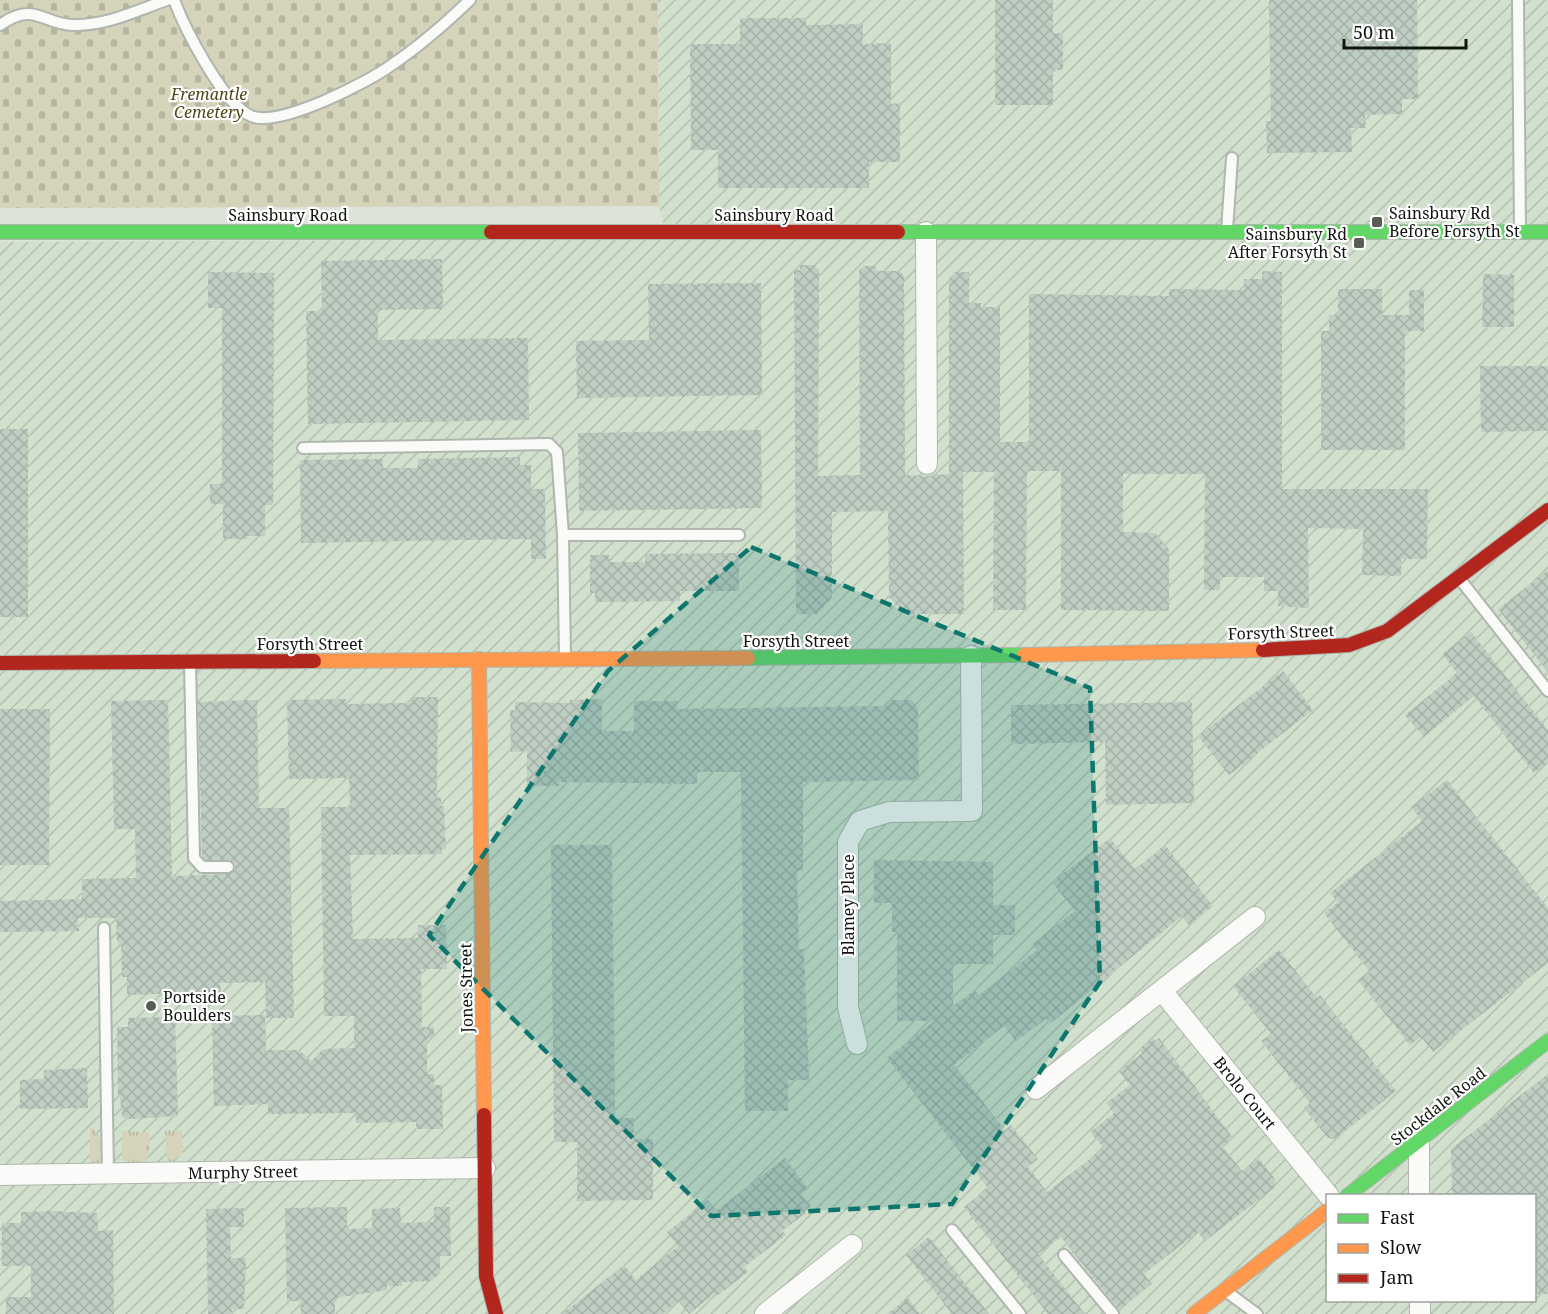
<svg xmlns="http://www.w3.org/2000/svg" width="1548" height="1314" viewBox="0 0 1548 1314" font-family="'Noto Serif',serif">
  <style>
    .industrial { fill: url(#industrial-furrows); fill-rule: evenodd }
    .grass { fill: url(#grass-tufts) }
    .cemetery { fill: url(#cemetery-stones) }
    .building { fill: url(#building-cross-hatch) }
    .lines { fill: none; stroke-linecap: round; stroke-linejoin: round }
    .lane-casing { stroke: #afb6ae; stroke-width: 14 }
    .street-casing { stroke: #afb6ae; stroke-width: 22 }
    .fast-casing { stroke: #afb6ae; stroke-width: 16 }
    .slow-casing { stroke: #afb6ae; stroke-width: 16 }
    .jam-casing { stroke: #afb6ae; stroke-width: 16 }
    .lane { stroke: #fafbf9; stroke-width: 10 }
    .street { stroke: #fafbf9; stroke-width: 20 }
    .fast { stroke: #63d668; stroke-width: 14 }
    .slow { stroke: #ff974d; stroke-width: 14 }
    .jam { stroke: #b3261e; stroke-width: 14 }
    .marked { fill: #0f766e; fill-opacity: 0.2; stroke: #0f766e; stroke-width: 4.5; stroke-dasharray: 12 8; stroke-linejoin: round }
    .poi-dot { fill: #575d55; stroke: #fff; stroke-width: 2 }
    .labels { text-anchor: middle; dominant-baseline: central; stroke-width: 4.5; stroke-linejoin: round; paint-order: stroke }
    .park-label { font-size: 16px; font-style: italic; fill: #504618; stroke: #fff }
    .poi-label { font-size: 16px; fill: #0f140d; stroke: #fff; text-anchor: start }
    .street-label { font-size: 16px; fill: #0f140d; stroke: #fff }
  </style>
  <defs>
    <pattern id="industrial-furrows" width="10" height="10" patternUnits="userSpaceOnUse" patternTransform="scale(1.5)"><rect width="10" height="10" fill="#d2e1ce"/><path d="M-1 1l2-2M0 10L10 0M9 11l2-2" fill="none" stroke="#b3c0b0"/></pattern>
    <pattern id="grass-tufts" width="24" height="20" patternUnits="userSpaceOnUse" patternTransform="scale(1.5)"><rect width="24" height="20" fill="#d5d4ba"/><path d="M3 7l-1-3M5 7V3M7 7l1-3M15 17l-1-3M17 17v-4M19 17l1-3" fill="none" stroke="#b6b59f"/></pattern>
    <pattern id="cemetery-stones" width="16" height="16" patternUnits="userSpaceOnUse" patternTransform="scale(1.5)"><rect width="16" height="16" fill="#d5d4ba"/><path d="M2 7V4a2 2 0 0 1 4 0v3zM10 15v-3a2 2 0 0 1 4 0v3z" fill="#b6b59f"/></pattern>
    <pattern id="building-cross-hatch" width="8" height="8" patternUnits="userSpaceOnUse" patternTransform="scale(1.5)"><rect width="8" height="8" fill="#bfcec3"/><path d="M0 0l8 8M0 8l8-8" fill="none" stroke="#a3b0a6"/></pattern>
  </defs>
  <rect width="100%" height="100%" fill="#dce4da"/>
  <path class="industrial" d="M658,0h890v1314h-1548v-1072l667,-3 -8,-33zM1328,1196h206v104h-206z"/>
  <path class="grass" d="M90,1128h4l6,11 1,24 -11,1z
    M182,1130l1,24 -13,8 -3,-3 -2,-28z
    M122,1131l27,1 1,14 -4,16 -20,1 -4,-3z"/>
  <path class="cemetery" d="M0,0h658l1,206 -659,2z"/>
  <path class="building" d="M995,0h58v33h10v37h-10v35h-58z
    M1269,0h148l1,99h-16v15l-37,1 1,13h-15l1,24 -85,1 -1,-32h5z
    M740,18h66v7l57,-1v20l28,-1v61l9,-1v59h-31v26h-151v-38h-27l-1,-106h50z
    M442,259l1,50 -65,1v30l150,-2 1,82 -221,4 -2,-113h16l-1,-50z
    M800,265h14l5,5 -1,206 42,-1 -1,-205 5,-4h12l1,5h22l5,5 1,199 21,1 23,-2v-196l6,-6h14v31h12v4h19v135h29v-148l140,2v-7l75,1v-11h18v-8l20,1v217h146l-1,70h-26v17l-39,-1 1,-46 -55,-1 1,80 -31,-2v-15h-14v-14h-44v13h-16l1,-116h-82v58l32,1 14,16v62l-108,-1v-139h-34l-1,139h-33l1,-138h-31l1,142h-59l-16,-17 -1,-86 -56,1v86l-15,16h-21l-2,-344h6z
    M208,272l66,1 -1,232h-8v31h-18v3h-24v-35h-13v-20h12v-176h-14z
    M1483,274l31,1v52h-32z
    M761,283l1,112 -185,3 -1,-57 73,-1 -1,-56z
    M1338,289h44v26h27v-25h15v41h-19v119h-84v-119h8v-16h9z
    M1480,366h68v65l-67,1z
    M0,429h28v188h-28z
    M761,430l1,78 -183,3 -1,-78z
    M520,457v8h11v24h14l1,70h-15v-20l-230,4 -1,-83 83,-1v9h35v-9z
    M739,553v38h-59v10l-85,1v-9h-5v-38h19v7h36v-8z
    M1548,570v102l-50,-63z
    M1471,632l77,98v32l-14,11 -60,-77 -50,41 -19,-22 52,-42 -15,-19z
    M1283,671l30,39 -84,65 -31,-39z
    M414,697h24l-1,101 4,-1v9h3l2,43h-4v5l-92,1 3,84 65,-1v-13h28l1,44h-26l1,58h12v12h-7v35h7v11h8l1,44h-27v-7l-60,1v-10l-88,1v-10l-54,2 -2,-90 53,-1 1,35h33l12,11 12,-12 31,-1v-32h-30l-3,-209h29l-1,-29 -60,1 -2,-79 59,-1v5l63,-1z
    M602,699v32h32v-30h43v8l210,-3v-6h24l7,7 1,73 -116,2v89h-6l2,78h5l5,131h-21v31h-43l-4,-339h-44v12l-138,-2v4h-32v-35l-16,1 -1,-42h5v-8l55,1v-3z
    M168,700l4,176 56,-2 7,-4v-6l-4,-4h-26l-3,-4 -4,-154 59,-2 2,108h30l5,210h-28l-1,-36 -45,1 1,9 -94,3v-18h-5l-1,-34 -4,-1 -1,-24h-38l1,13 -79,1v-31l82,-2v-20l54,-1 -1,-49h-21l-3,-128z
    M1192,702l2,101 -88,2 -1,-63 -94,2v-39z
    M0,709h50l-1,156h-49z
    M1447,780l101,128v55l-115,89 -12,-15 -11,8 -52,-65 12,-8 -46,-59 14,-11 -8,-9 92,-72 -11,-14z
    M1110,838l25,31 30,-24 48,61 -24,19 -7,-9 -132,108 -4,-5 -30,22 -12,-15 -50,39 51,65 6,-5 27,34 -10,8 19,25 57,-44 -14,-16 24,-19 -8,-10 24,-18 -11,-14 23,-18 -3,-4 14,-11 2,3 4,-3 74,100 -11,8 20,25 17,-12 16,20 -1,9 -69,53 -7,-9 -54,42 8,10 -33,26 -58,-73 -23,17 47,60h-37l-84,-107 24,-19 -101,-130 47,-37h-37v-89h-5v-29h-18v-43l119,2v43h22v30h-22v29h-40v42l22,-16 4,5 58,-45 -5,-6 43,-33 -23,-29z
    M551,845h61l3,273h18l1,21h19v61l-76,1v-59h-23z
    M1279,950l38,48 3,-3 76,96 -61,48 -7,-1 -24,-30 6,-5 -49,-62 10,-7 -38,-48z
    M175,1017l3,99 -48,3 -8,-2 -2,-22h-2l-1,-68h11v-9z
    M87,1068l1,40 -68,1v-29l24,-1v-9z
    M1548,1074v220h-14v-98h-82l-1,-47z
    M785,1158l23,31 -7,5 10,12 -7,5 2,2 -24,18 4,4 -42,32 4,5 -31,24 -2,-3 -26,21 -11,-13 -15,13h-101l62,-49 12,15 42,-34 -11,-14 41,-32 9,10z
    M347,1207v22l25,-1v-19l28,-1 1,15 33,-1v-15h16l1,49h-11v18l-9,7 -29,1v4h-15v4l-52,8v16h-34l-1,-13h-13l-2,-93z
    M244,1208v19h-14l1,31h15l-2,51h-12v5h-24l-2,-105z
    M53,1211l44,2 1,18 15,-1 1,84h-108v-17h25v-31h-29v-43h19v-11z
    M929,1237l60,77h-37l-46,-59z
    M908,1298l12,16h-33z"/>
  <g class="lines">
    <defs>
      <path id="lane" d="M174,0c11,29 49,104 77,116 28,12 118,-34 142,-52 28,-19 53,-41 77,-64
        M1518,0l2,231
        M0,25c34,-25 44,0 73,0 33,1 65,-15 94,-25
        M1227,230l5,-72
        M303,448l246,-4 8,8 6,83 2,123
        M563,535h176
        M1459,578l89,113
        M190,662l4,196 8,9h26
        M104,928l4,246
        M952,1230l68,84
        M1064,1255l49,59
        M1227,1292l30,22"/>
      <path id="street" d="M926,232l1,232
        M1162,991l167,205
        M857,1044l-9,-37v-165l12,-21 29,-9 83,-1 -1,-155
        M1036,1089l219,-172
        M1419,1142v54
        M0,1175l485,-7
        M1420,1300v14
        M765,1314l87,-69"/>
      <path id="fast" d="M0,232h491
        M898,232h650
        M748,658l276,-3
        M1347,1196l201,-155"/>
      <path id="slow" d="M1024,655l239,-5
        M479,659l5,456
        M314,661l434,-3
        M1194,1314l134,-104"/>
      <path id="jam" d="M491,232h407
        M1263,650l86,-5 38,-14 161,-121
        M0,663l314,-2
        M484,1115l2,161 10,38"/>
    </defs>
    <use href="#lane" class="lane-casing"/>
    <use href="#street" class="street-casing"/>
    <use href="#fast" class="fast-casing"/>
    <use href="#slow" class="slow-casing"/>
    <use href="#jam" class="jam-casing"/>
    <use href="#lane" class="lane"/>
    <use href="#street" class="street"/>
    <use href="#fast" class="fast"/>
    <use href="#slow" class="slow"/>
    <use href="#jam" class="jam"/>
  </g>
  <path class="marked" d="M751,547l339,141 10,294 -148,222 -241,12 -282,-281 179,-264z"/>
  <g class="poi-dot">
    <rect x="1371" y="216" width="12" height="12" rx="3"/>
    <rect x="1353" y="237" width="12" height="12" rx="3"/>
    <circle cx="151" cy="1006" r="6"/>
  </g>
  <g class="labels">
    <g class="park-label">
      <text x="209" y="94">Fremantle<tspan x="209" dy="18">Cemetery</tspan></text>
    </g>
    <g class="poi-label">
      <text x="1389" y="213">Sainsbury Rd<tspan x="1389" dy="18">Before Forsyth St</tspan></text>
      <text x="1347" y="234" text-anchor="end">Sainsbury Rd<tspan x="1347" dy="18">After Forsyth St</tspan></text>
      <text x="163" y="997">Portside<tspan x="163" dy="18">Boulders</tspan></text>
    </g>
    <g class="street-label">
      <text x="288" y="215">Sainsbury Road</text>
      <text x="774" y="215">Sainsbury Road</text>
      <text transform="translate(1281 632) rotate(-2)">Forsyth Street</text>
      <text x="796" y="641">Forsyth Street</text>
      <text x="310" y="644">Forsyth Street</text>
      <text transform="translate(848 905) rotate(-90)">Blamey Place</text>
      <text transform="translate(466 988) rotate(-91)">Jones Street</text>
      <text transform="translate(1245 1093) rotate(51)">Brolo Court</text>
      <text transform="translate(1438 1106) rotate(-38)">Stockdale Road</text>
      <text transform="translate(243 1172) rotate(-1)">Murphy Street</text>
    </g>
  </g>
  <rect x="1326" y="1194" width="210" height="108" fill="#ffffff" stroke="#9fa19e" stroke-width="1.5"/>
  <rect x="1338" y="1214" width="30" height="9" fill="#63d668" stroke="#9fa19e" stroke-width="1.5"/>
  <text x="1380" y="1224" font-size="18" fill="#0f140d">Fast</text>
  <rect x="1338" y="1244" width="30" height="9" fill="#ff974d" stroke="#9fa19e" stroke-width="1.5"/>
  <text x="1380" y="1254" font-size="18" fill="#0f140d">Slow</text>
  <rect x="1338" y="1274" width="30" height="9" fill="#b3261e" stroke="#9fa19e" stroke-width="1.5"/>
  <text x="1380" y="1284" font-size="18" fill="#0f140d">Jam</text>
  <path d="M1344 39v9h122v-9" fill="none" stroke="#0f140d" stroke-width="3"/>
  <text x="1353" y="39" font-size="18" fill="#0f140d" stroke="#ffffff" stroke-width="4.5" paint-order="stroke">50 m</text>
</svg>
